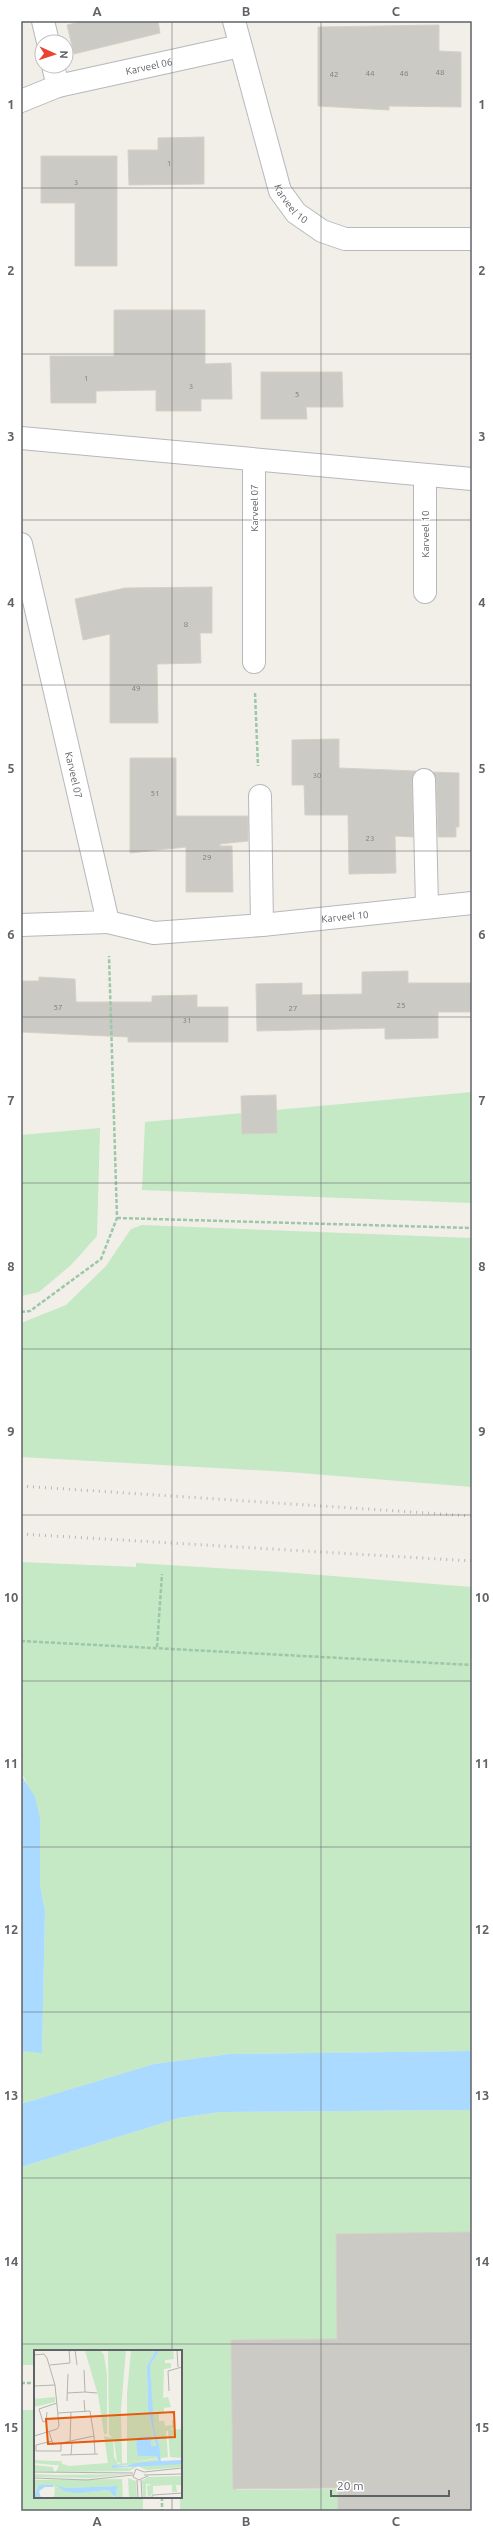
<svg xmlns="http://www.w3.org/2000/svg" width="493" height="2532" viewBox="0 0 493 2532" font-family="Ubuntu,sans-serif">
  <style>
    .green { fill: #c5e8c5 }
    .water { fill: #aadaff }
    .building { fill: #cccac5; stroke: #d6d1c6 }
    .lines { fill: none; stroke-linecap: round; stroke-linejoin: round }
    .street-casing { stroke: #b5b8bc; stroke-width: 24 }
    .secondary-casing { stroke: #b6babf; stroke-width: 24 }
    .path { stroke: #9cc7a9; stroke-width: 2.5; stroke-dasharray: 4 2; stroke-linecap: butt }
    .street { stroke: #fff; stroke-width: 22 }
    .secondary { stroke: #fff; stroke-width: 22 }
    .rail { stroke: #b6b7b8; stroke-width: 3; stroke-dasharray: 1 5; stroke-linecap: butt }
    .grid { fill: none; stroke: #5f6368; stroke-width: 1; stroke-opacity: 0.55 }
    .labels { text-anchor: middle; dominant-baseline: central; stroke-width: 3; stroke-linejoin: round; paint-order: stroke }
    .number-label { font-size: 8px; fill: #7a7d7f }
    .street-label { font-size: 10px; fill: #5f6368; stroke: #fff }
    .inset-road { fill: none; stroke: #b3b3b1; stroke-width: 1 }
    .view { fill: #e8590c; fill-opacity: 0.15; stroke: #e8590c; stroke-width: 2 }
    .inset-edge { fill: none; stroke: #5f6368; stroke-width: 2 }
    .neatline { fill: none; stroke: #5f6368; stroke-width: 1.5 }
    .grid-label { font-size: 13px; text-anchor: middle; font-weight: bold; fill: #5f6368 }
  </style>
  <rect width="100%" height="100%" fill="#f1efe8"/>
  <path class="green" d="M472,1092v111l-330,-13 3,-68z
    M100,1128l-3,108 -26,29 -32,27 -18,4v-161z
    M142,1225l330,13v249l-183,-15 -268,-15v-134l45,-18 40,-39 25,-37z
    M21,1562l115,5v-4l146,9 190,15v464l-243,3 -75,10 -133,40v-53l21,1 3,-141 -5,-26v-67l-16,-41 -3,-2z
    M472,2110v125l-133,105h-104l1,150 103,-1v22h-159l1,-160h-146v14h-14v-198l158,-49 41,-6z
    M21,2410h14v87h108v14h-122z"/>
  <path class="water" d="M21,1775l14,22 5,21v67l5,26 -3,142 -21,-2z
    M472,2051v59l-252,2 -41,6 -158,49v-63l133,-40 75,-10z"/>
  <path class="building" d="M84,21h74l2,12 -86,21 -7,-29z
    M439,25v26l22,1v55l-72,-1v4l-71,-4v-79z
    M204,137v47l-75,1 -1,-35h30v-12z
    M41,156h76v110h-42v-63h-34z
    M114,310h91v54l26,-1 1,36h-31v12h-45v-21l-60,1v12h-45l-1,-47h64z
    M261,372h81l1,35h-37l1,12h-46z
    M212,587v46h-12l1,30 -44,1 1,59h-48v-89l-27,6 -8,-41 50,-11z
    M339,739v29l77,3 -4,9 1,57 -18,-1 1,37 -47,1 -1,-59h-43l-1,-30h-12v-45z
    M130,758h46v58h72v25l-28,3v2h12l1,46h-47v-45l-56,6z
    M433,772l26,1v54h-3v10h-18l-2,-57z
    M408,971v12h64v29h-34v26l-53,1v-11l-128,3 -1,-47 46,-1v12l60,-1v-22z
    M39,977l36,2 1,23h76v-6l45,-1v12h31v35h-100v-5l-107,-5v-51h18z
    M276,1095l1,38 -35,1 -1,-38z
    M472,2232v279h-134v-23l-105,1 -2,-149 106,-1 -1,-105z"/>
  <g class="lines">
    <defs>
      <g id="street">
        <path d="M43,21l5,21"/>
        <path d="M53,66l5,20"/>
        <path id="s1" d="M21,101l37,-15 182,-40"/>
        <path d="M21,438l451,41"/>
        <path id="s2" d="M21,544l87,378 -87,3"/>
        <path d="M425,592v-117"/>
        <path d="M254,662v-202"/>
        <path d="M424,780l3,126"/>
        <path d="M260,796l2,129"/>
        <path id="s3" d="M108,922l46,11 108,-8 210,-22"/>
      </g>
      <g id="secondary">
        <path id="s4" d="M234,21l46,170 16,22 26,18 23,8h127"/>
      </g>
    </defs>
    <use href="#street" class="street-casing"/>
    <use href="#secondary" class="secondary-casing"/>
    <path class="path" d="M255,693l3,73
      M117,1218l355,10
      M21,1312l9,-1 71,-52 16,-41 -8,-262
      M21,1641l451,24
      M157,1647l5,-73
      M21,2383h14
      M162,2497v14"/>
    <use href="#street" class="street"/>
    <use href="#secondary" class="secondary"/>
    <path class="rail" d="M21,1486l451,30
      M21,1534l451,27"/>
  </g>
  <path class="grid" d="M172,21v2330M321,21v2490M21,188h451M21,354h451M21,520h451M21,685h451M21,851h451M21,1017h451M21,1183h451M21,1349h451M21,1515h451M21,1681h451M21,1847h451M21,2012h451M21,2178h451M21,2344h451M172,2497v14"/>
  <g class="labels">
    <g class="number-label">
      <text x="440" y="72">48</text>
      <text x="370" y="73">44</text>
      <text x="404" y="73">46</text>
      <text x="334" y="74">42</text>
      <text x="169" y="163">1</text>
      <text x="76" y="182">3</text>
      <text x="86" y="378">1</text>
      <text x="191" y="386">3</text>
      <text x="297" y="394">5</text>
      <text x="186" y="624">8</text>
      <text x="136" y="688">49</text>
      <text x="317" y="775">30</text>
      <text x="155" y="793">51</text>
      <text x="370" y="838">23</text>
      <text x="207" y="857">29</text>
      <text x="401" y="1005">25</text>
      <text x="58" y="1007">57</text>
      <text x="293" y="1008">27</text>
      <text x="187" y="1020">31</text>
    </g>
    <g class="street-label">
      <text stroke="none"><textPath href="#s1" startOffset="133">Karveel 06</textPath></text>
      <text stroke="none"><textPath href="#s4" startOffset="193">Karveel 10</textPath></text>
      <text transform="translate(254 508) rotate(-90)">Karveel 07</text>
      <text transform="translate(425 534) rotate(-90)">Karveel 10</text>
      <text stroke="none"><textPath href="#s2" startOffset="237">Karveel 07</textPath></text>
      <text stroke="none"><textPath href="#s3" startOffset="239">Karveel 10</textPath></text>
    </g>
  </g>
  <g transform="translate(34 2350)">
    <rect width="148" height="148" fill="#f1efe8"/>
    <path d="M66,0l4,5 3,20v59h-3l-6,-39 -13,-44zM74,0h18l-5,59 1,55 -5,-2 -3,-22 -5,-6zM97,0h25l-9,16 1,43 8,38 -4,1 -8,-11h-6l-2,7 3,12h18l1,2 -31,5v-69zM126,0h13l1,9 -9,1v3h6v5l-7,1 -1,29 5,-1 3,10 -7,1v5l-5,1v7h5l1,5 7,-1v-5h3v8l-9,3 2,26 -7,1 -8,-31 -3,-62zM21,47v5l-21,5v-8zM148,79v29l-12,-1 -2,-27zM70,86l9,2 1,19 4,7 40,-5 -2,4 -45,3 2,2h17l9,-4h43v3l-35,3 -9,-4 -9,5 -73,1 5,-12 1,4 7,2 39,-3zM0,110l19,1h7l-1,4h-5l-20,-2zM0,115l19,2 1,5 -20,-1zM1,124l21,1 76,-1 -41,4 -57,-1zM148,126v9h-6l1,7h-5v-7l-19,1v8l-5,4 -1,-12 5,-2h-6v14h-3l-1,-17 6,-4zM94,128l8,3 1,17h-8zM88,129l1,19h-7l1,-12 -51,2 -25,-3 -7,13v-18zM21,137l28,5 26,-2 5,4 -1,4h-59z" fill="#c5e8c5"/>
    <path d="M122,0h4l-10,15 4,64 5,16 2,16 21,-1v4l-71,4 2,-3 13,1 10,-3 22,-2 -1,-5h-19l-2,-12 2,-7 13,-1v10h5l-8,-37 -1,-43zM5,135h14v2h-8l-6,4 2,7h-7zM21,135l11,3 51,-2 -1,12 -7,-8 -32,3 -13,-2z" fill="#aadaff"/>
    <path class="inset-road" d="M143,0l1,17M35,1l6,-1 2,15M0,5l10,-1 3,4 8,27 4,41 -2,3 -23,7M16,15l20,-2 -1,-13M0,36l21,-1M135,41l-1,-20 14,-4M51,42l12,1M33,43l18,-1 -1,-22M50,50l1,12M33,51l1,-27M13,62l-1,9 -3,1 -4,-13 18,-6M24,63l32,-2 4,25M15,82l4,12 8,-1v8h-25v-6l16,-4M36,92l1,-30M27,93l33,-7 1,18M27,105l37,-1M37,105l1,-13M0,122l99,1M110,122l38,-4M110,122l-8,-3 -3,8 6,3 9,-4M110,125l38,-1M0,128l53,2 46,-5M103,130l1,18M107,130l1,18M117,148l2,-3 29,-2"/>
    <path class="view" d="M140,62l1,25 -127,7 -2,-25z"/>
    <rect width="148" height="148" class="inset-edge"/>
  </g>
  <rect width="493" height="2532" fill="none" stroke="#ffffff" stroke-width="44"/>
  <g transform="translate(54 54) rotate(93)"><circle r="19" fill="#ffffff" stroke="#bfc1c3"/>
  <path d="M0-3L7 15L0 10L-7 15Z" fill="#ea4335"/>
  <text y="-6" font-size="11" font-weight="bold" text-anchor="middle" fill="#5f6368">N</text>
  </g>
  <path d="M331 2490v6h118v-6" fill="none" stroke="#5f6368" stroke-width="2"/>
  <text x="337" y="2490" font-size="12" fill="#5f6368" stroke="#ffffff" stroke-width="3" paint-order="stroke">20 m</text>
  <rect x="22" y="22" width="449" height="2488" class="neatline"/>
  <g class="grid-label">
    <text x="97" y="16">A</text>
    <text x="246" y="16">B</text>
    <text x="396" y="16">C</text>
    <text x="11" y="109">1</text>
    <text x="482" y="109">1</text>
    <text x="11" y="275">2</text>
    <text x="482" y="275">2</text>
    <text x="11" y="441">3</text>
    <text x="482" y="441">3</text>
    <text x="11" y="607">4</text>
    <text x="482" y="607">4</text>
    <text x="11" y="773">5</text>
    <text x="482" y="773">5</text>
    <text x="11" y="939">6</text>
    <text x="482" y="939">6</text>
    <text x="11" y="1105">7</text>
    <text x="482" y="1105">7</text>
    <text x="11" y="1271">8</text>
    <text x="482" y="1271">8</text>
    <text x="11" y="1436">9</text>
    <text x="482" y="1436">9</text>
    <text x="11" y="1602">10</text>
    <text x="482" y="1602">10</text>
    <text x="11" y="1768">11</text>
    <text x="482" y="1768">11</text>
    <text x="11" y="1934">12</text>
    <text x="482" y="1934">12</text>
    <text x="11" y="2100">13</text>
    <text x="482" y="2100">13</text>
    <text x="11" y="2266">14</text>
    <text x="482" y="2266">14</text>
    <text x="11" y="2432">15</text>
    <text x="482" y="2432">15</text>
    <text x="97" y="2526">A</text>
    <text x="246" y="2526">B</text>
    <text x="396" y="2526">C</text>
  </g>
</svg>
